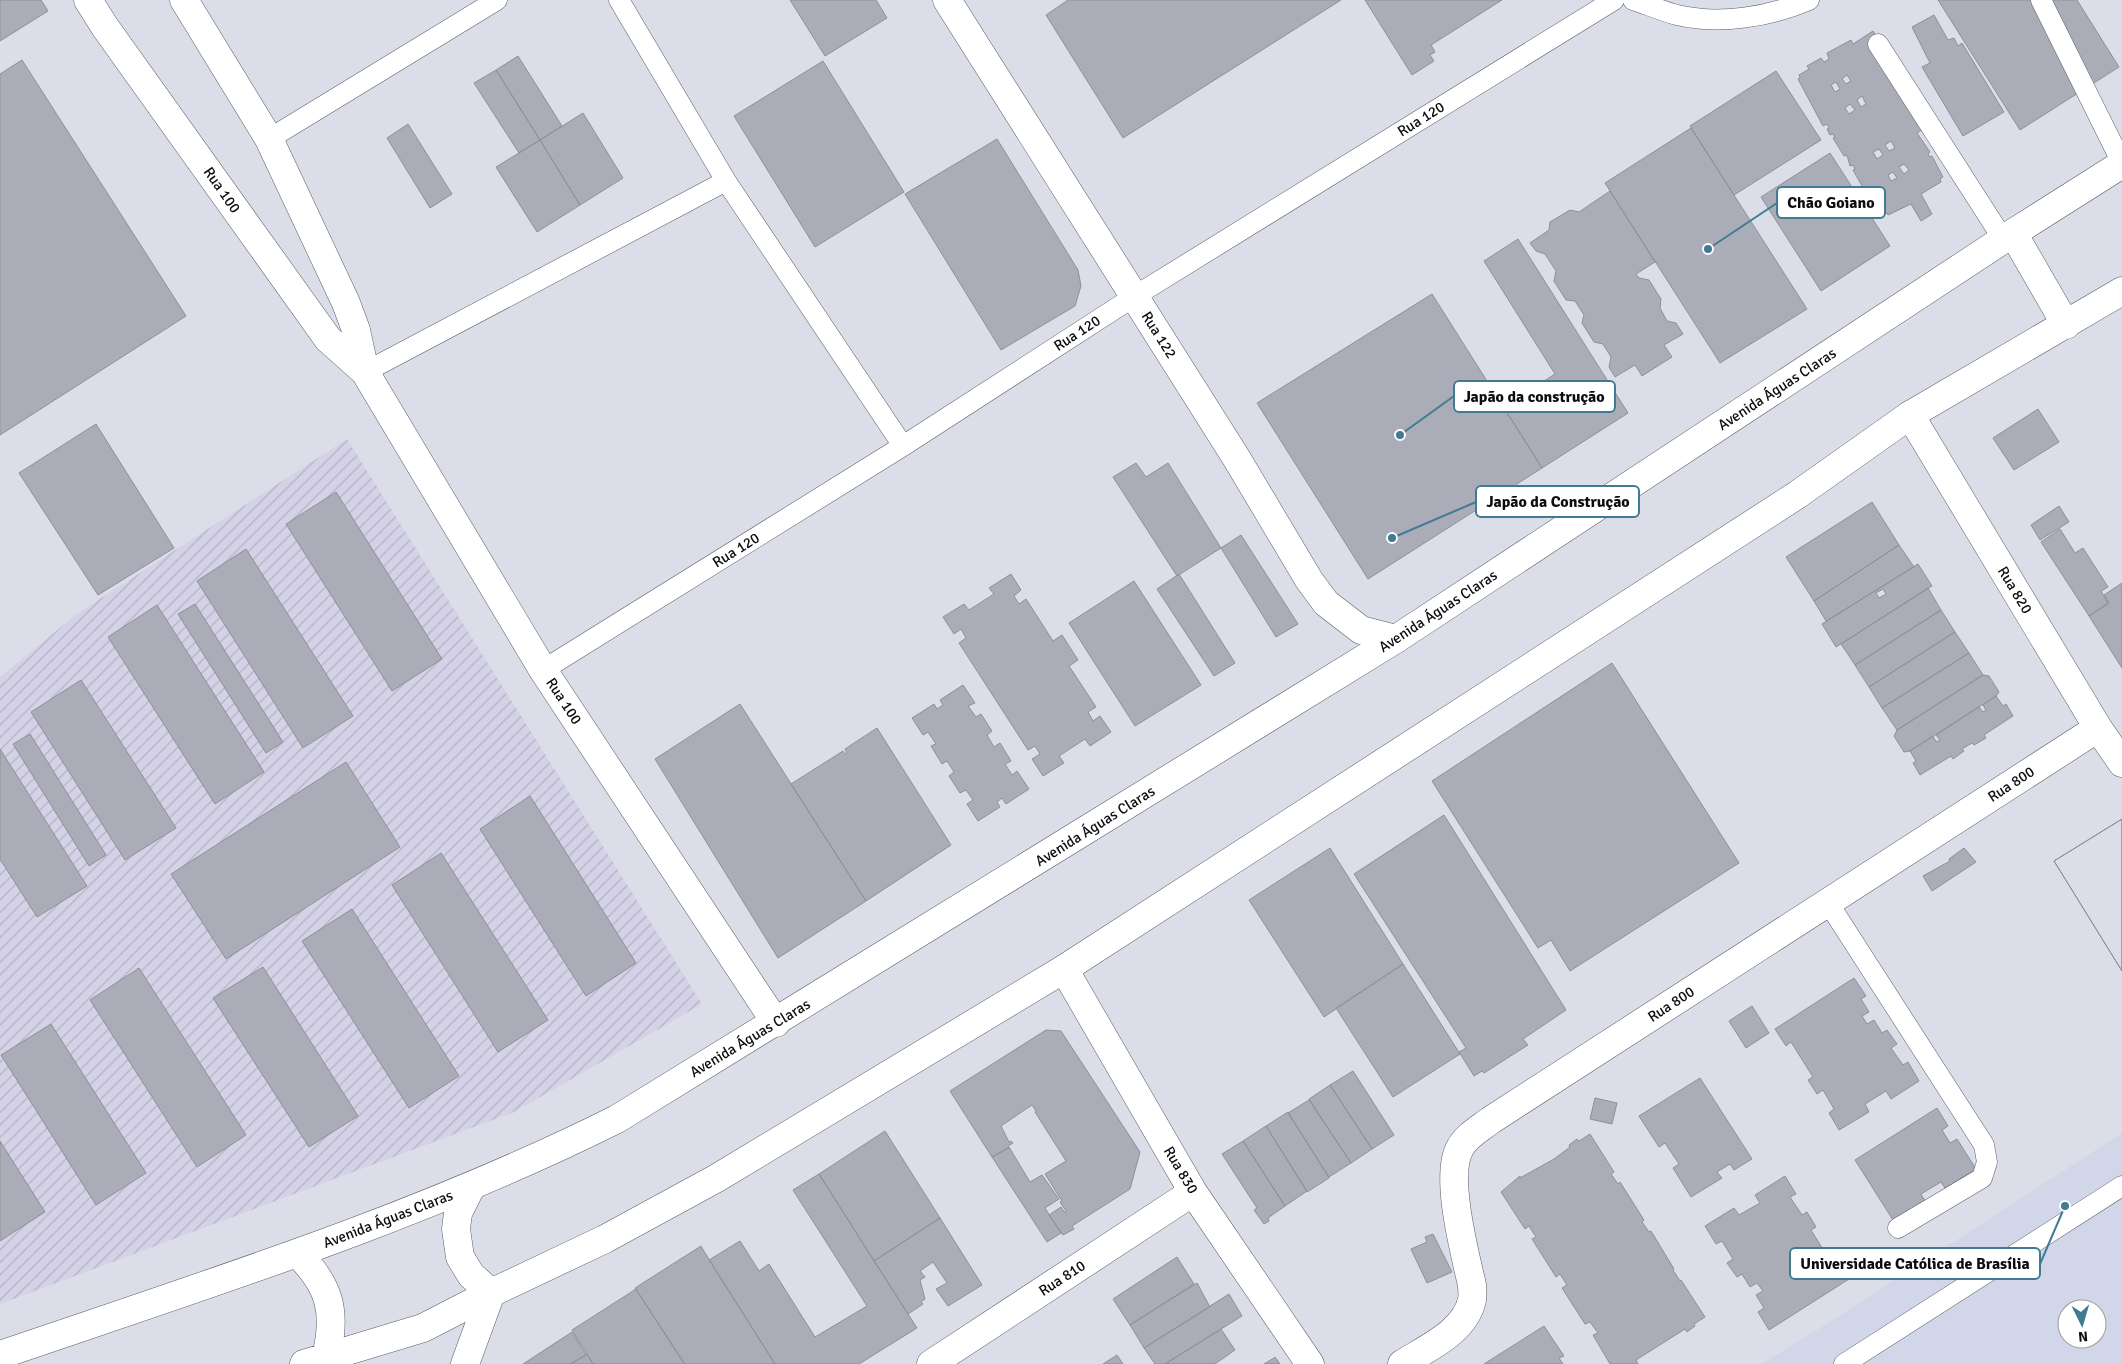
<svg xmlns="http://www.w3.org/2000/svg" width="2122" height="1364" viewBox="0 0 2122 1364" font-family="Signika,sans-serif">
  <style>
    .industrial { fill: url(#industrial-furrows) }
    .built { fill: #d1d6e8; fill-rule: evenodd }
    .building { fill: #aaadb7; stroke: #8d8f99; fill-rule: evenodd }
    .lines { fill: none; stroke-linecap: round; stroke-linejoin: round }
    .lane-casing { stroke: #5a5d66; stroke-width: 21 }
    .street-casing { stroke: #5a5d66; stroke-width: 29 }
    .secondary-casing { stroke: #5a5d66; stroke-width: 29 }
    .lane { stroke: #fff; stroke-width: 20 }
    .street { stroke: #fff; stroke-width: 28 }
    .secondary { stroke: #fff; stroke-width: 28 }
    .labels { text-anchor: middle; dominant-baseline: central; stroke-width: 4; stroke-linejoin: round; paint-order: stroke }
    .street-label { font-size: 15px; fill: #0c0d10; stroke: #fff }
    .leader { fill: none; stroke: #407b93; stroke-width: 2 }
    .callout-dot { fill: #407b93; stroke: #fff; stroke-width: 2 }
    .callout { fill: #fff; stroke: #407b93; stroke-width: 2 }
    .callout-label { font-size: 16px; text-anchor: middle; font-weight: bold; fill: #0c0d10 }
  </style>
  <defs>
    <pattern id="industrial-furrows" width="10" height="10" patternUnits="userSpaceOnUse" patternTransform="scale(1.25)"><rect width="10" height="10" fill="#d5d1e7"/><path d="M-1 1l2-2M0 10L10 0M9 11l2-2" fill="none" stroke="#b6b2c5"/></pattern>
  </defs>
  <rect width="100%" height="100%" fill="#dbdee8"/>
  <path class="industrial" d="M347,439l355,565 -188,108 -514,192v-627l78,-64z"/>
  <path class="built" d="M2122,1133v231h-361l64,-39zM2067,1309h30v30h-30z"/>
  <path class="building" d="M0,0h41l7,11 -48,30z
    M790,0h86l11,18 -62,38z
    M1068,0h273l-218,138 -77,-123z
    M1365,0h137l-71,45 4,7 -5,3 4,6 -22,14z
    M1938,0h139l42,67 -99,63z
    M1934,15l14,25 6,-2 4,8 4,-3 42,69 -41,24 -41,-69 8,-4 -18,-36z
    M1873,31l59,92 -15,10 13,19 -2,2 2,3 2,-1 11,21 -3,2 1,3 -20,12 11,20 -11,7 -10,-17 -23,11 -1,-2 -4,1 -8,-13 -2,1 -3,-11 -4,2 -13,-23 2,-1 -2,-4 -3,1 -3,-11 -3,1 -11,-18h2l-2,-4 -3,1 -3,-6 2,-1 -2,-4 -4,2 -25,-47 2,-1 -1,-3 10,-6 -2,-3 14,-8 3,4 5,-3 -2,-6 24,-13 2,4zM1847,75l4,6 -5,3 -4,-5zM1836,82l4,7 -5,3 -4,-7zM1862,96l4,8 -5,3 -4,-7zM1850,104l5,6 -6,4 -4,-6zM1891,141l4,7 -6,3 -4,-6zM1879,149l4,6 -6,4 -4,-7zM1904,164l5,6 -5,4 -5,-7zM1893,172l4,6 -6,3 -3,-6z
    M518,56l44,70 -22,14 -44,-70z
    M22,60l164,256 -186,119v-361z
    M823,61l81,131 -89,55 -81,-131z
    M496,70l44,70 -21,13 -45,-70z
    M1776,71l45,69 -87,55 -44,-69z
    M583,113l40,65 -43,27 -40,-65z
    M408,124l44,70 -22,14 -43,-70z
    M1691,128l116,181 -87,54 -115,-180z
    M997,139l81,131 3,16 -6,20 -74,44 -96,-156z
    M540,140l40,65 -43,27 -41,-65z
    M1830,153l60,93 -69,45 -60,-94z
    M1610,191l45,71 -19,12 3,4 10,2 12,19 -1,9 7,13 9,2 7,11 -19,11 8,12 -30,19 -7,-11 -20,12 -6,-10 2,-10 -8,-13 -9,-2 -12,-19 2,-8 -9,-14 -9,-1 -12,-19 2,-10 -11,-17 -9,-3 -6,-8 19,-13 1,-8 20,-12 9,2z
    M1518,239l110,174 -86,55 -41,-65 34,-23 3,5 17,-11 -71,-113z
    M1432,294l110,174 -174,111 -111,-176z
    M2038,409l21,33 -45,28 -21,-32z
    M96,424l78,124 -76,47 -79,-122z
    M1136,463l10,14 22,-14 53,85 -44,28 -64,-99z
    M336,492l106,167 -50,32 -106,-167z
    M1872,502l27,43 -85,56 -28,-44z
    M2059,506l10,16 -29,18 -9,-15z
    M2060,529l15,24 8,-5 25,39 -7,4 7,12 -19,13 -48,-74z
    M1241,535l57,89 -22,13 -55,-89z
    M1899,545l15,22 -88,54 -12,-20z
    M246,549l107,167 -50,32 -106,-167z
    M1918,564l14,22 -96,61 -14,-23zM1883,589l3,5 -7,4 -3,-5z
    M1011,574l10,16 -7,6 5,8 7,-5 27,42 9,-6 16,25 -9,6 27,41 -8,5 5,9 7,-5 11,16 -21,14 -5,-7 -26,17 5,7 -21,13 -11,-17 8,-5 -5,-8 -7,4 -69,-107 7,-5 -5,-9 -7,5 -11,-17 21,-13 5,6 25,-16 -5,-6z
    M1179,574l56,89 -21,13 -57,-87z
    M1134,581l67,104 -66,41 -66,-103z
    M2122,583v85l-33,-52 20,-13 -5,-8z
    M1928,588l13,22 -86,55 -14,-21z
    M195,604l88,138 -17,11 -88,-139z
    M157,605l107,167 -49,32 -107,-167z
    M1941,610l14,22 -86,55 -14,-22z
    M1955,632l14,21 -87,55 -13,-21z
    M1969,653l14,22 -86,55 -15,-22z
    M1612,663l127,200 -169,108 -19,-31 -13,8 -106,-167z
    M1983,675l6,1 10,16 -3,4 -86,55 -6,1 -10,-16 3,-6z
    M81,680l95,148 -51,32 -94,-148z
    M963,685l12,18 -7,3 8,11 5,-3 11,17 -5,4 7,12 6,-4 11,18 -6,3 7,11 5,-4 12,18 -23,15 -4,-6 -5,4 3,5 -22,14 -11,-17 6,-4 -7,-10 -6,3 -11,-17 5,-4 -7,-11 -5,3 -11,-18 5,-2 -8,-12 -5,3 -11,-17 22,-14 3,5 6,-4 -3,-5z
    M1996,696l7,10 3,-2 7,12 -29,19 2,3 -12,7 -2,-2 -10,6 2,2 -11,8 -2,-3 -31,19 -7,-12 3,-2 -6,-10 23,-15 3,6 4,-2 -4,-5 43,-28 4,5 3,-2 -3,-5z
    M740,704l126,197 -88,57 -123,-199z
    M877,728l74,117 -85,56 -75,-117 52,-33 2,3 2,-1 -2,-4z
    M30,734l76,121 -17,11 -76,-122z
    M0,749l87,137 -50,31 -37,-58z
    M346,762l54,85 -174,112 -55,-85z
    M530,796l106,167 -50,33 -106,-167z
    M1444,815l122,195 -43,29 5,6 -44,28 -2,-2 -8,5 -15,-24 7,-4 -112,-174z
    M2122,819v152l-68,-110z
    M2122,819v152l-68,-110z
    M1330,848l73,116 -79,53 -75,-117z
    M1964,848l12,14 -44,29 -9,-15 27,-15 -1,-2z
    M441,853l107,167 -50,32 -106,-167z
    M352,909l107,167 -50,32 -107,-167z
    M1403,964l57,90 -67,43 -57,-89z
    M263,967l95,149 -49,31 -96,-149z
    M139,968l107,167 -49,32 -107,-167z
    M1854,978l12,18 -5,3 8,13 -7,4 5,8 7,-4 8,13 5,-3 10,14 -6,4 12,17 5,-3 11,19 -28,18 -5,-8 -21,13 4,8 -30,18 -10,-17 5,-4 -11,-19 -6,4 -9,-14 5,-3 -22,-35 -5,4 -11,-17z
    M1752,1006l17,27 -23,15 -17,-27z
    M51,1024l95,149 -50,32 -95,-150z
    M1046,1030l15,1 79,121 -10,37 -58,37 2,3 -11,6 -14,-20 12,-8 4,6 1,-2 -6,-9 2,-1 -17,-27 21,-13 -31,-49 1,-1 -4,-6 -31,21 8,16 2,-1 2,2 -5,3 1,2 -17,9 -42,-66z
    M1353,1071l41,64 -22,14 -42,-64z
    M1700,1078l52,81 -18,11 -4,-6 -13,8 5,6 -31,19 -18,-29 6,-4 -14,-21 -6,4 -20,-31z
    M1330,1085l42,64 -21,14 -42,-64z
    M1595,1098l22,5 -5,21 -22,-5z
    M1309,1100l42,63 -22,14 -41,-64z
    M1937,1108l11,18 -6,4 8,13 7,-4 19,30 -31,19 -4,-6 -20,12 4,7 -32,19 -38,-60z
    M1288,1112l41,66 -22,14 -41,-66z
    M1266,1126l41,65 -22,15 -42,-65z
    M885,1131l55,87 -66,43 -55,-87z
    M1590,1134l24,38 -3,2 7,10 2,-2 24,38 -2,2 7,10 2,-1 23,38 -1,1 7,11 1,-1 24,37 -11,7 1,2 -8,6 -2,-3 -49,31 2,4h-28l-17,-29 5,-2 -8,-11 -5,2 -23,-36 5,-3 -7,-11 -4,3 -24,-38 4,-2 -7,-11 -4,3 -24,-37 19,-16v2l34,-19 16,-12 -1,-2 8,-6 2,2z
    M0,1141l45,71 -45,29z
    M1243,1141l42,65 -17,12 1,3 -5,3 -10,-14 3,-2 -35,-54z
    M1009,1147l21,35 12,-7 17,24 -14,9 16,25 -14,9 -55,-85z
    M819,1174l98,154 -58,36h-84l-66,-104 31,-19 19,30 10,-7 46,73 52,-31 -74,-116z
    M1785,1176l11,18 -6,3 12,18 5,-3 9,15 -5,3 21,34 6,-3 11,18 -80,51 -11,-18 6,-4 -8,-13 7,-4 -6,-8 -7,4 -8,-13 -5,3 -10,-14 6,-4 -11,-18 -6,3 -11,-18 29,-18 5,7 21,-12 -5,-8z
    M940,1218l42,67 -34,21 -12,-17 11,-6 -14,-21 -13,9 5,6 -5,3 5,19 -4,3 2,2 -15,10 -34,-53z
    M1433,1234l19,38 -25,11 -16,-34 16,-7 -2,-5z
    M701,1246l1,2 73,116h-90l-50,-76z
    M1177,1257l17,27 -64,41 -17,-26z
    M1197,1283l13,24 -66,41 -14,-23z
    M636,1289l43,67 6,8h-92l-6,-10 -15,-24z
    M1229,1294l13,22 -77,48h-10l-11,-16z
    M1544,1326l20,30 -5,2 4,6h-79z
    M1221,1329l14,21 -20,14h-50z
    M572,1332l14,23 -16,9h-47z
    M587,1354l6,10h-22l15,-9z
    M1117,1355l6,9h-20z
    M1275,1357l5,7h-16l10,-6z"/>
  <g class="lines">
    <defs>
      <path id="lane" d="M619,0l107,181 177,265
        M1633,0c15,5 29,11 44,15 43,10 92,2 132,-15
        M2041,0l81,163
        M1878,44l125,195
        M269,139l228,-139
        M365,372l361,-191
        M543,670l360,-224 232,-150 479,-296
        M1827,901l157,244 3,17 -5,16 -84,50
        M1844,1364l278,-178"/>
      <path id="street" d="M947,0l290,459 72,121 17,23 35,27 35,9
        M1910,415l188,313 24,35
        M1064,969l129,223 117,172
        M465,1364l26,-71
        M931,1364l262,-172
        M1402,1364c25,-16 63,-32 70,-64 1,-5 0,-11 0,-15 -7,-31 -28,-110 -12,-137 6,-12 21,-20 31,-28l607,-392"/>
      <path id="secondary" d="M88,0l17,27 223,312 37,33 178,298 233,353
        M184,0l85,139 77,164 10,27 9,42
        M2013,233l53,92
        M471,1187l-13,26 -2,16 4,28 11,18 20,18
        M298,1254c32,32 39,58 28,103
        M0,1355c208,-71 419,-137 617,-236l779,-480 617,-406 109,-69
        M304,1364l119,-36 68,-35 114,-54 112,-61 347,-209 733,-474 113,-80 212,-124"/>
    </defs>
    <use href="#lane" class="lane-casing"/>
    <use href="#street" class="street-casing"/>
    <use href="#secondary" class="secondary-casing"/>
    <use href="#lane" class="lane"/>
    <use href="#street" class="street"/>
    <use href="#secondary" class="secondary"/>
  </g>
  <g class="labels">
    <g class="street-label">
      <text transform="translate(1421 119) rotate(-32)">Rua 120</text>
      <text transform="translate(222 190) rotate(55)">Rua 100</text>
      <text transform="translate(1077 333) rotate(-33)">Rua 120</text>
      <text transform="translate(1159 335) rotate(58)">Rua 122</text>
      <text transform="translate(1777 389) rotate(-33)">Avenida Águas Claras</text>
      <text transform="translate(736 550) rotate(-32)">Rua 120</text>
      <text transform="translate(2015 590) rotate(59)">Rua 820</text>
      <text transform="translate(1438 611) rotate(-33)">Avenida Águas Claras</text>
      <text transform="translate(564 701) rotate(57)">Rua 100</text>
      <text transform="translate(2011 784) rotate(-33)">Rua 800</text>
      <text transform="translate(1095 826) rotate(-32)">Avenida Águas Claras</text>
      <text transform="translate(1671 1004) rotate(-33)">Rua 800</text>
      <text transform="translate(750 1038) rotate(-31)">Avenida Águas Claras</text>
      <text transform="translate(1181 1170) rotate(59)">Rua 830</text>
      <text transform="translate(388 1219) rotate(-21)">Avenida Águas Claras</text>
      <text transform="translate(1062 1278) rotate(-33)">Rua 810</text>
    </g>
  </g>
  <path class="leader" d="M1708 249L1777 203M1400 435L1454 396M1392 538L1476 502M2065 1206L2040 1264"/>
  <g class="callout-dot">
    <circle cx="1708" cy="249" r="5"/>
    <circle cx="1400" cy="435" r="5"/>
    <circle cx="1392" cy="538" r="5"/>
    <circle cx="2065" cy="1206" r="5"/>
  </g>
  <g class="callout">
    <rect x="1777" y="187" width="108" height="31" rx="5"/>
    <rect x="1454" y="381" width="161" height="31" rx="5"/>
    <rect x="1476" y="486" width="163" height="31" rx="5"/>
    <rect x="1790" y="1248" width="250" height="31" rx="5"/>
  </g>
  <g class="callout-label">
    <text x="1831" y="208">Chão Goiano</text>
    <text x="1534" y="402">Japão da construção</text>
    <text x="1558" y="507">Japão da Construção</text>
    <text x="1915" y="1269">Universidade Católica de Brasília</text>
  </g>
  <g transform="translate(2082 1324) rotate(175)"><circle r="24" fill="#ffffff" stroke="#9e9e9f"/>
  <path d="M0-4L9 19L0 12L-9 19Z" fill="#407b93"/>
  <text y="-8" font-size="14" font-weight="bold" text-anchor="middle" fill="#0c0d10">N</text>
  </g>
</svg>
